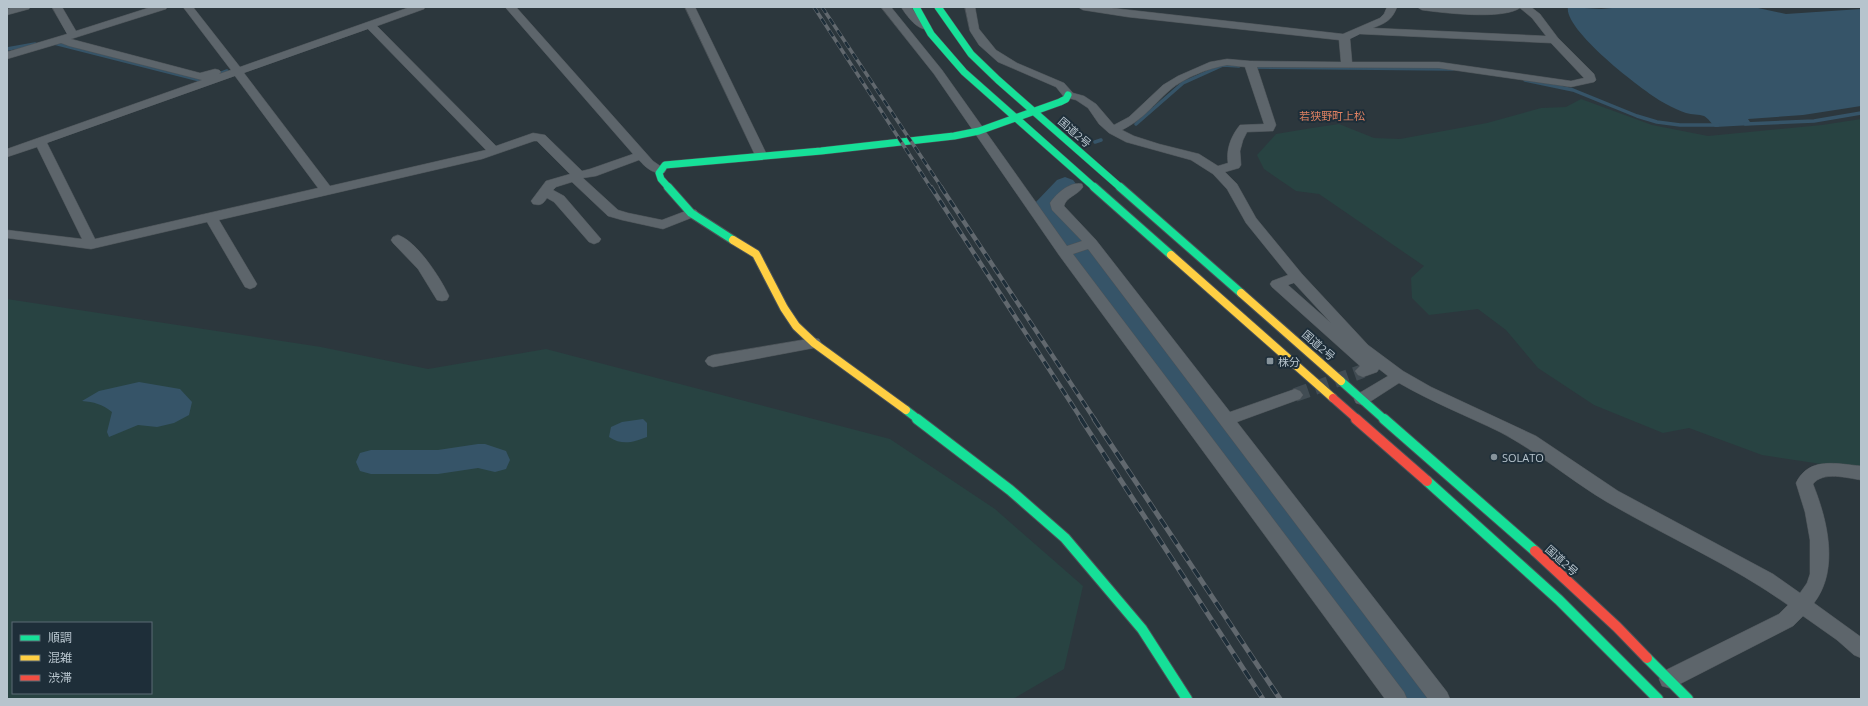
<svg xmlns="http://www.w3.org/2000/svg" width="1868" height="706" viewBox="0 0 1868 706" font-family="'Open Sans','Noto Sans JP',sans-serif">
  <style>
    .green { fill: #284342; fill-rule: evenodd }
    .water { fill: #365468 }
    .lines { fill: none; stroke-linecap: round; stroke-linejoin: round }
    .stream { stroke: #365468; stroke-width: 3.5 }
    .river { fill: #365468; fill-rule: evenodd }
    .street-tunnel { stroke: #414c53; stroke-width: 14; stroke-dasharray: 14 7; stroke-linecap: butt }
    .street-casing { stroke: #4b5257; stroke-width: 1 }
    .fast-far2-casing { stroke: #4b5257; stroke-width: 8 }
    .fast-far1-casing { stroke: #4b5257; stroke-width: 10 }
    .fast-casing { stroke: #4b5257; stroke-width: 12 }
    .slow-casing { stroke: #4b5257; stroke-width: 10 }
    .jam-far1-casing { stroke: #4b5257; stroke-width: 10 }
    .jam-casing { stroke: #4b5257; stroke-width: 12 }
    .street { fill: #5d656b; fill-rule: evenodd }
    .fast-far2 { stroke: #16e098; stroke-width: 7 }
    .fast-far1 { stroke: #16e098; stroke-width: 8 }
    .fast { stroke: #16e098; stroke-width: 10 }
    .slow { stroke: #ffcf43; stroke-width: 8 }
    .jam-far1 { stroke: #f24e42; stroke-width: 8 }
    .jam { stroke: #f24e42; stroke-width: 10 }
    .rail-far2-casing { stroke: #61686e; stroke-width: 3.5 }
    .rail-far1-casing { stroke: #61686e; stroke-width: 4.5 }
    .rail-casing { stroke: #61686e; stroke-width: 5 }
    .rail-far2 { stroke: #1e2e39; stroke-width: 2.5; stroke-dasharray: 7; stroke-linecap: butt }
    .rail-far1 { stroke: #1e2e39; stroke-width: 3; stroke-dasharray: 8; stroke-linecap: butt }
    .rail { stroke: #1e2e39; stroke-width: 3.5; stroke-dasharray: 10; stroke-linecap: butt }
    .poi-dot { fill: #86939b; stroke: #1e2e39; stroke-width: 1.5 }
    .labels { text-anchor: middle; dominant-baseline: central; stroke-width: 4; stroke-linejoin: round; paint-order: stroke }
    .far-quarter-label { font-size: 11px; fill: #de8162; stroke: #1e2e39 }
    .street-label { font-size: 11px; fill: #b7c4cd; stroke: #1e2e39 }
    .poi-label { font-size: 11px; fill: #b7c4cd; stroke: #1e2e39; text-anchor: start }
  </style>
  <rect width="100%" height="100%" fill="#2c373d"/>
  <path class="green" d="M1581,99l71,26 56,11 114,-11 39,-6v351l-99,-15 -73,-27 -26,5 -69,-28 -56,-37 -32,-38 -28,-21 -49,6 -17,-17 -1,-20 13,-12 -105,-72 -23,-3 -32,-22 -7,-14 19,-21 36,-6 27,-4 35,14 26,1 87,-16 54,-15 25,-1z
    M7,299l314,48 107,22 118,-20 344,90 105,70 88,77 -19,83 -51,30h-1006zM13,623h138v70h-138z"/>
  <path class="water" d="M1568,7l33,2 22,-2 135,1 28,6 75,-5v97l-58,9 -55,4 4,6 -37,2c-3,-3 -7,-9 -11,-11 -5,-2 -12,-1 -18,-3 -6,-2 -14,-6 -20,-9 -20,-10 -103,-74 -98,-97z
    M139,382l41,7 12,13 -3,13 -15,8 -17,4 -19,-2 -29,12 -2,-5 5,-20c-10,-8 -18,-10 -30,-11l17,-10z
    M643,419l4,4v14c-14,5 -24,9 -38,0l2,-10 11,-5z"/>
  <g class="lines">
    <path class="stream" d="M54,43l146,37 7,-2
      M7,49l28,-5
      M1252,67l201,2
      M214,76l13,-5
      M1525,80l48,10 64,26 20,6 23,3h38
      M1136,124l47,-41 40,-18 16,1
      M1745,124l69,-3 47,-8
      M1095,142l6,-2"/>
    <path class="river" d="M1065,177l8,3 4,5 -17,19 6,8 370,475 5,12h-40l-353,-475 -13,-21 22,-23z
      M478,444h7l21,7 4,9 -4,9 -11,3 -17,-4 -40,6h-67l-11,-3 -4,-9 4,-9 11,-3h67z"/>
    <path class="street-tunnel" d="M1295,395l68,-24"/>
    <defs>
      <path id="street" d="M13,7h17l-1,2 -22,6v-6z
        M52,7h10l14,24 75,-24h16l-1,2 -95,30 129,34 15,-4 4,1 2,2 -2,2 12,-4 -48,-63h10l47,60 170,-60h15l-1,2 -47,17 119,120 37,-13 12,2 37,36 8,-2 43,-15 -128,-147h11l137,154 13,9 -2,3c-10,2 -19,-6 -25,-13l-43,16 -13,2 35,32 10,3 34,7 29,-11 5,1 2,3 -2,3 -33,13 -41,-9 -14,-4 -36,-34 -16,5 -3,3 11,6 37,43 -2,3 -5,2 -5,-2 -35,-40 -7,-4c-4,6 -6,8 -14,6l-2,-3 15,-20 24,-7 -33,-33h-3l-52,18 -263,61 38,64 -2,3 -5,2 -5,-2 -38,-65 -116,27 -84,-11v-8l75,9 -45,-92 -30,10v-8l195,-69 -133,-34 -8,-3 -54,16v-7l60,-18zM368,29l118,121 -156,36 -86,-113zM235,76l83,112 -223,51 -48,-96z
        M685,7h10l72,148 -2,3h-8l-2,-3z
        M881,7h10l51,63 125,176 15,-5 -30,-31 -2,-7c6,-9 20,-22 32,-19l1,3c-5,8 -17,10 -19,19l32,34 134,172 65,-23 5,2 3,4 -3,4 -63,23 210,270 3,7h-22l-340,-450 -15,5 331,438 3,7h-22l-326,-444 -125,-181z
        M901,7h10l5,7 14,11 1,2 -1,2c-12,3 -23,-13 -29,-22z
        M965,7h10l4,22 17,21 21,13 47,20 9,10 11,3 12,8 18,21 15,-8 34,-32 15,-9 32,-14 17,-3 23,2 91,1 -2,-22 -211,-23 -45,-7 -5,-3h25l240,27 37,-16 4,-4 3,-7h10c-5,13 -11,16 -24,21l173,8 -14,-18 -12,-10c-18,12 -76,5 -98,2l-5,-3 52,1 62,-1 9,7 18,24 36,36 2,6 -2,2 -23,5 -132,-19 -182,-1 19,58 -3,6 -26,1 -4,8 -3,11 1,14 -2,3 -14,4 12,12 19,34 46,56 66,71 35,26 28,16 105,49 82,55 155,83 27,19 7,-10 3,-9v-34l-5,-28 -9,-29c13,-27 41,-19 65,-17v14c-14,-2 -38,-9 -48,4 14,35 27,85 1,119l47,34v21l-7,-3 -17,-15 -34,-24 -10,10 -117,60 -7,2 -7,-2 -3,-7 3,-7 117,-58 9,-9c-56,-40 -121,-68 -181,-103 -37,-22 -69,-50 -107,-70 -33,-16 -68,-30 -101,-49l-31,20 -6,2 -6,-2 -2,-4 2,-4 32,-19 -9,-7 -2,3 -14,5 -5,-2 -3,-4 5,-5 -88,-79 -2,-3 2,-3 16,-6 -42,-52 -19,-34 -14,-15 -22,-14 -65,-18 -17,-9 -10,-9 -11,-16 -12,-8 -12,-3 -8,-10 -58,-25 -19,-17 -9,-14zM1360,34l191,9 33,35 -13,3 -132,-19h-87l-2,-23zM1227,65l18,2 19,57 -24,1c-9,11 -14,24 -12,38l-10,3 -19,-12 -40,-10 -25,-8 -12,-6c22,-11 31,-25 48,-40 14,-12 39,-22 57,-25zM1294,283l37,40 -43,-38z
        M398,235c19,6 43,44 51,61l-2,4 -5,1 -5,-1 -19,-31 -25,-26 -2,-3 2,-3z
        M814,338l5,1 2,4 -2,4 -106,20 -5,-2 -3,-4 3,-4 5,-2z"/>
      <path id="fast-far2" d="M916,7l15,27 33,38 131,116
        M938,7l33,47 27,26 123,108
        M669,188l-8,-9 -2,-6 6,-8 156,-14 133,-15 25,-5 81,-29 6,-3 2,-4"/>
      <path id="fast-far1" d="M668,187l23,26 42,27
        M1094,187l77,68
        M1120,187l121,106
        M1341,381l44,39
        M906,410l13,10"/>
      <path id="fast" d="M917,419l93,71 55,48 77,91 45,70
        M1384,419l151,132
        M1427,481l132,119 99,99
        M1647,658l41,41"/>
      <path id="slow" d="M733,240l23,14 28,54 12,18 18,17 92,67
        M1171,255l162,143
        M1241,293l100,88"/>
      <path id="jam-far1" d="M1333,398l25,22"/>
      <path id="jam" d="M1356,419l71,62
        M1535,551l82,76 30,31"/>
    </defs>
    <use href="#street" class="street-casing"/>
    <use href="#fast-far2" class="fast-far2-casing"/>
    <use href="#fast-far1" class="fast-far1-casing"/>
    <use href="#fast" class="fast-casing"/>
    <use href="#slow" class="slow-casing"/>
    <use href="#jam-far1" class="jam-far1-casing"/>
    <use href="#jam" class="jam-casing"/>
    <use href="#street" class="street"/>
    <use href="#fast-far2" class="fast-far2"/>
    <use href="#fast-far1" class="fast-far1"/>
    <use href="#fast" class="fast"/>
    <use href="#slow" class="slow"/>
    <use href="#jam-far1" class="jam-far1"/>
    <use href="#jam" class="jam"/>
    <defs>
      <path id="rail-far2" d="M814,7l117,181
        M822,7l120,181"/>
      <path id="rail-far1" d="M931,187l151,233
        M941,187l154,233"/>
      <path id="rail" d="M1081,419l182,280
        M1094,419l186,280"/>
    </defs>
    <use href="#rail-far2" class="rail-far2-casing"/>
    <use href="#rail-far1" class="rail-far1-casing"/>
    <use href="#rail" class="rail-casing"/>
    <use href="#rail-far2" class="rail-far2"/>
    <use href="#rail-far1" class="rail-far1"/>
    <use href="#rail" class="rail"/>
  </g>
  <g class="poi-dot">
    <rect x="1266" y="357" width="8" height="8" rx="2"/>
    <circle cx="1494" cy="457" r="4"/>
  </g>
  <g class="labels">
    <g class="far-quarter-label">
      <text x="1332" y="115">若狭野町上松</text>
    </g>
    <g class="street-label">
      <text transform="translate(1075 132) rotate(41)">国道2号</text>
      <text transform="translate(1319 345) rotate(41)">国道2号</text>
      <text transform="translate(1562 560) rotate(42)">国道2号</text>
    </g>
    <g class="poi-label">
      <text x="1278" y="361">株分</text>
      <text x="1502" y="457">SOLATO</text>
    </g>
  </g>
  <rect width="1868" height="706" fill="none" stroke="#b7c4cd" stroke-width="16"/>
  <rect x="12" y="622" width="140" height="72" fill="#1e2e39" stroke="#5b6a74"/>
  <rect x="20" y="635" width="20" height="6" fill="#16e098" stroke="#5b6a74"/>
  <text x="48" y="642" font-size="12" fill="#b7c4cd">順調</text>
  <rect x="20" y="655" width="20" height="6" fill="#ffcf43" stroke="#5b6a74"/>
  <text x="48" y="662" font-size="12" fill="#b7c4cd">混雑</text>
  <rect x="20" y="675" width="20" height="6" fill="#f24e42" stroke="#5b6a74"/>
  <text x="48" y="682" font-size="12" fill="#b7c4cd">渋滞</text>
</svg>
